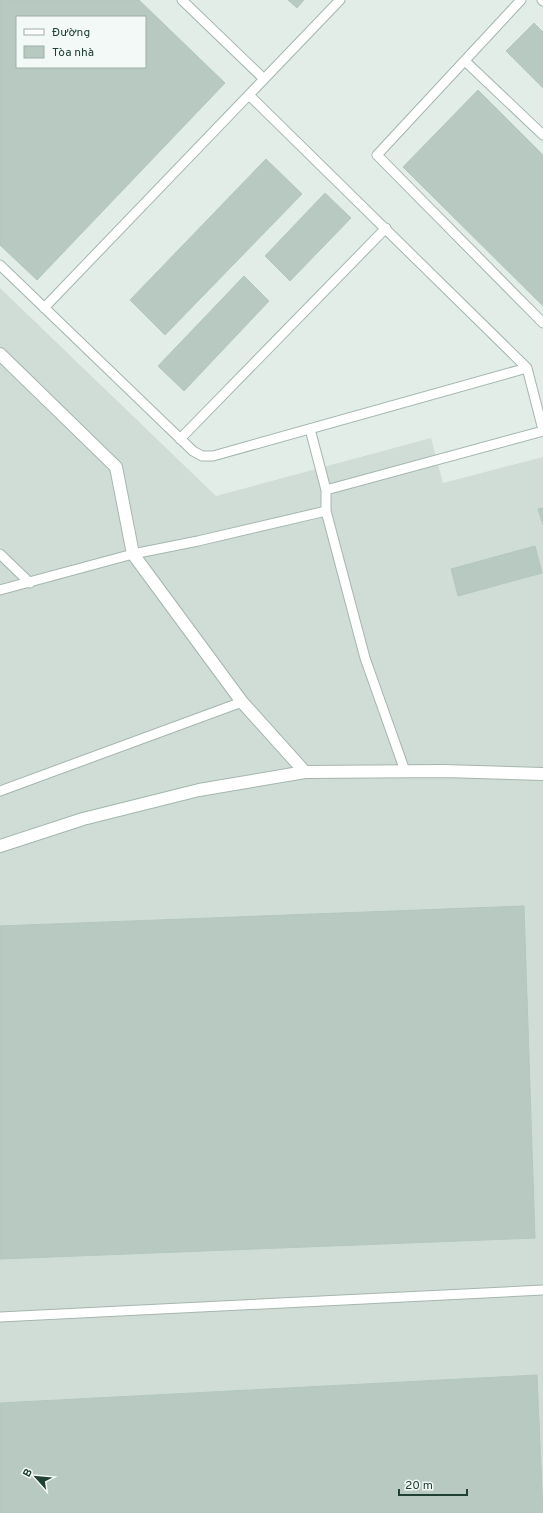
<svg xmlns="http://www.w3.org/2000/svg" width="543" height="1513" viewBox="0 0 543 1513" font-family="Overpass,sans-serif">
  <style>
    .built { fill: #d0ddd6 }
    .building { fill: #b7c9c0; stroke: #b3c8be; fill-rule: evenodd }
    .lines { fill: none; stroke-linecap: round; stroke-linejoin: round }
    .lane-casing { stroke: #a4b6ae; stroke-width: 11 }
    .street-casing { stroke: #a4b6ae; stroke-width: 14 }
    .lane { stroke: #fff; stroke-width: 9 }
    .street { stroke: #fff; stroke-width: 12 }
  </style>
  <rect width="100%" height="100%" fill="#e2ede7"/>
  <path class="built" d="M0,288l216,208 215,-58 12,45 100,-26v1056h-543z"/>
  <path class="building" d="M0,0h139l86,83 -188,197 -37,-35zM17,17h128v50h-128z
    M288,0h16l-7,8z
    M534,23l9,9v56l-37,-37z
    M478,90l65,65v151l-140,-139z
    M266,159l36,35 -137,141 -35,-35z
    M325,193l26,25 -61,63 -25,-25z
    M244,276l25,25 -85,90 -26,-25z
    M543,508v17l-5,-16z
    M535,546l7,27 -84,23 -7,-27z
    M524,906l11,332 -535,21v-333z
    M537,1375l6,138h-543v-110z"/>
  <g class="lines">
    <defs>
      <path id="lane" d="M182,0l82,79
        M521,0l-144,155 166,168
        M542,0l1,1
        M465,61l78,74
        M0,265l193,186 9,5h11l314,-88 -278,-273
        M44,308l296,-308
        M527,368l16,62
        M310,429l16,61v21l39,147 40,113
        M180,439l206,-211
        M326,490l217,-59
        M0,554l30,29
        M0,590l133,-36 65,-13 128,-30
        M0,791l242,-89
        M0,1317l543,-27"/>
      <path id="street" d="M0,354l116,113 17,87 109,148 63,70
        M0,846l83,-27 116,-29 106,-18 139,-1 99,3"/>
    </defs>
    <use href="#lane" class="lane-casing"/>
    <use href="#street" class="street-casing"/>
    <use href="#lane" class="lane"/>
    <use href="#street" class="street"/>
  </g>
  <rect x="16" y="16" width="130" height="52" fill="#f3f9f6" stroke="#9fafa9"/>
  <rect x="24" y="29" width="20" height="6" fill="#ffffff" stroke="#9fafa9"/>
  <text x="52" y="36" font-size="12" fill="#204036">Đường</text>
  <rect x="24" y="46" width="20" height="12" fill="#b7c9c0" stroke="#9fafa9"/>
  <text x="52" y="56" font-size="12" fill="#204036">Tòa nhà</text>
  <g transform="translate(36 1477) rotate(297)" stroke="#f3f9f6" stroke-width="3" paint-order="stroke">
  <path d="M0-3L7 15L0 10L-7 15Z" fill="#204036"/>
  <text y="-6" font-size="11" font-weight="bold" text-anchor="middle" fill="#204036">B</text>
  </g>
  <path d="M399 1489v6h68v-6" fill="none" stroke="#204036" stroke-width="2"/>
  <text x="405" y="1489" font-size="12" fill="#204036" stroke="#f3f9f6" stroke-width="3" paint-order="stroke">20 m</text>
</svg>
